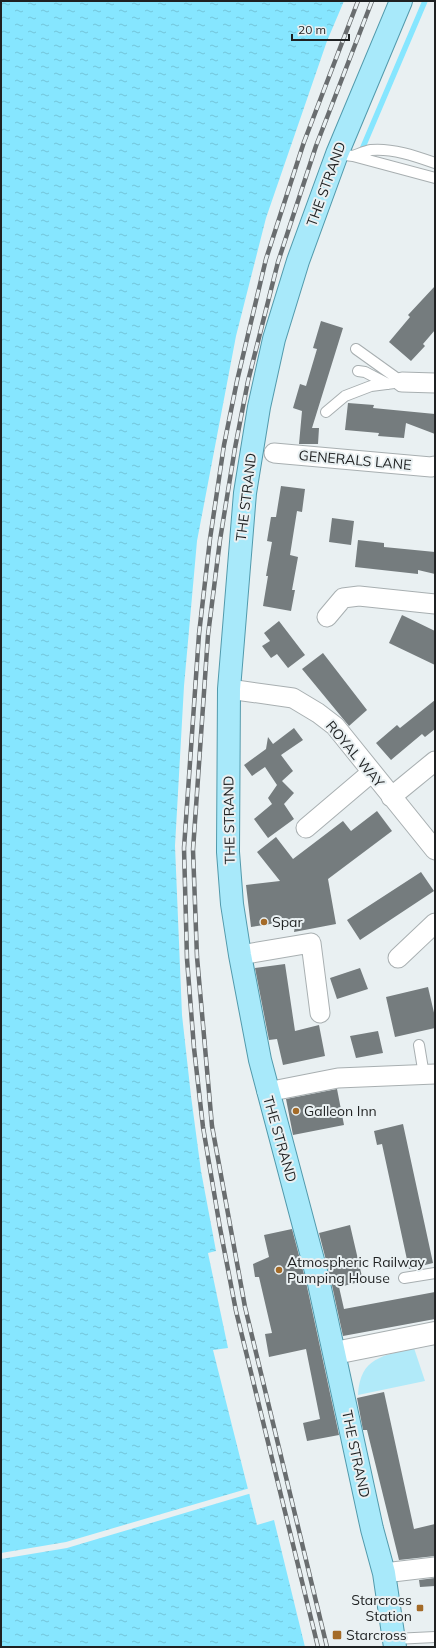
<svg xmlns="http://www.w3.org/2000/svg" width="436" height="1648" viewBox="0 0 436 1648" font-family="Mulish,sans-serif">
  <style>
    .park { fill: #b1eaf9 }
    .water { fill: url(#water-ripples) }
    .pier { fill: #e9f0f2 }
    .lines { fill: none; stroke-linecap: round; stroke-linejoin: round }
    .stream { stroke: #86e6ff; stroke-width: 5.5 }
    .building { fill: #757c7e }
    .lane-casing { stroke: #a8afb1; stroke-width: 12 }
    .street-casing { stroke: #a8afb1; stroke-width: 21 }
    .secondary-casing { stroke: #a8afb1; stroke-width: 24 }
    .primary-casing { stroke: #529aac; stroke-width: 24 }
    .lane { stroke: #fff; stroke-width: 10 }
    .street { stroke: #fff; stroke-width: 19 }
    .secondary { stroke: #fff; stroke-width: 22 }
    .primary { stroke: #a8e9fa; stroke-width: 22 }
    .rail-casing { stroke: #696d6f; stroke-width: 4.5 }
    .rail { stroke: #e9f0f2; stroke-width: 3; stroke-dasharray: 9; stroke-linecap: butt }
    .poi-dot { fill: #a46b28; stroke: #e9f0f2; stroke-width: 1.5 }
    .labels { text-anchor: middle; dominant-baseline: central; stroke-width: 4; stroke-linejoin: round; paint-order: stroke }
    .street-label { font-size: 14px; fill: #1f2122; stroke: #e9f0f2 }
    .poi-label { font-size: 14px; fill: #1f2122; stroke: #e9f0f2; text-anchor: start }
  </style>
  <defs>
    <pattern id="water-ripples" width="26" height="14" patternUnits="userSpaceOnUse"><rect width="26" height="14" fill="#86e6ff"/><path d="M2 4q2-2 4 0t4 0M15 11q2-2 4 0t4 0" fill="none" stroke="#73c5da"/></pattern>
  </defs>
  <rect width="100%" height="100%" fill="#e9f0f2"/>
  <path class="park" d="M414,1348l11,33 -67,14c2,-38 25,-39 56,-47z"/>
  <path class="water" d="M1,1h343l-17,40 -61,177 -30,118 -39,205 -13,145 -9,160 7,169 9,81 10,75 15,80 -8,2 20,95 -15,2 44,175 17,-5 31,127h-304z"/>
  <path class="pier" d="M250,1488l2,5 -185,55 -66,11v-6l65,-11z"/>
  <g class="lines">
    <path class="stream" d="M363,147l62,-146"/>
  </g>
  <path class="building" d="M435,286v44l-12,14 2,2 -14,15 -22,-19 21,-25 -2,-2z
    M321,321l22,7 -31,100h7l-1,16h-19l3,-33 -9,-3 7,-24 6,2 11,-37 -4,-1z
    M348,403l26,2 -1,3 62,6v20l-29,-11 -2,15 -26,-2 1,-3 -34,-3z
    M281,486l24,3 -3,23 -5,-1 -7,44 8,2 -6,33h3l-4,21 -28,-5 5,-30h-2l6,-34 -5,-1 4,-24h5z
    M332,518l22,3 -3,24 -22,-3z
    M358,540l26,3v4l51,5v22l-17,-4v4l-63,-7z
    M402,615l33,16v34l-46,-22z
    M279,621l26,34 -17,13 -11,-14 -6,4 -9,-12 8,-5 -6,-8z
    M323,653l44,57 -18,16 -47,-57z
    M435,700v29l-10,8 -3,-3 -31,26 -15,-17 21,-18 3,3z
    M294,728l9,12 -22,15 12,16 -11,10 12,12 -10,11 10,15 -26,19 -14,-19 18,-15 -4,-6 9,-13 -12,-18 -13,9 -8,-11 22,-16 2,-12 5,7z
    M377,811l15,20 -64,48 8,45 -42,8 2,-12 -45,7 -5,-42 34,-4 -23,-29 19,-15 17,22 50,-38 8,10z
    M421,872l13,19 -74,49 -13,-20z
    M285,964l10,67 24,-6 6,31 -42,9 -6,-26 -8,1 -14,-72z
    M360,968l8,21 -31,10 -7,-21z
    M428,987l7,30v11l-40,9 -9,-40z
    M378,1031l5,22 -27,5 -6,-22z
    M337,1089l7,36 -51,10 -7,-36z
    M403,1124l30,139 -24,6 -27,-125 -5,1 -3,-14z
    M350,1225l13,56 -24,6 5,22 91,-17v27l-92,17 -13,-60 -11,-43z
    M292,1229l14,53 33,153 -32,6 -4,-18 17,-4 -14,-70 -37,8 -4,-23 7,-1 -13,-56h-4l-2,-13 16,-7 -5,-22z
    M384,1392l30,137 21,-5v32l-36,4 -32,-130h-4l-6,-32z
    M435,1578v8l-15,1 -1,-7z"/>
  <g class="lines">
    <defs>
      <path id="lane" d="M337,154l16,2 82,22
        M353,156c6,-2 12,-5 18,-6 21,-2 44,6 64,13
        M356,349l46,33
        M358,371l7,1 23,12
        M326,412l19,-16 26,-10 31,-4
        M419,1045l5,30
        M404,1278l31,-5
        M394,1639l41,-2"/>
      <path id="street" d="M402,382l33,1
        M274,453l157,14 4,-1
        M327,617l16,-19 16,-2 76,8
        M229,689l64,9 25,15 17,13 100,124
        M391,797l44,-36
        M306,828l66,-56
        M240,955l71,-12 9,70
        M398,958l37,-35
        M267,1092l71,-14 97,-4
        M384,1573l51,-6"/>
      <path id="secondary" d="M335,1353l100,-20"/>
      <path id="primary" d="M395,1647l-11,-74 -12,-44 -54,-250 -58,-219 -20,-105 -8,-51 -4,-52 1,-163 16,-196 14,-86 15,-68 24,-78 39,-107 64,-153"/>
    </defs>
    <use href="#lane" class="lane-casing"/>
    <use href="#street" class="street-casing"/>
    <use href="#secondary" class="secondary-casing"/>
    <use href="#primary" class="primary-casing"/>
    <use href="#lane" class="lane"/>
    <use href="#street" class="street"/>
    <use href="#secondary" class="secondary"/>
    <use href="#primary" class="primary"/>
    <defs>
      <path id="rail" d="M318,1647l-82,-336 -16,-83 -17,-101 -9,-79 -7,-89 -3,-111 15,-214 11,-95 14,-94 13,-64 29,-122 38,-117 54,-141
        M327,1647l-82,-340 -33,-181 -15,-169 -4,-107 15,-215 12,-95 15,-92 13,-67 30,-119 38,-116 56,-145"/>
    </defs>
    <use href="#rail" class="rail-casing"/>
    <use href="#rail" class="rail"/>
  </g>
  <g class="poi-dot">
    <circle cx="264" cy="922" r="4"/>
    <circle cx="296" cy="1111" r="4"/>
    <circle cx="279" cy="1270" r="4"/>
    <rect x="416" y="1604" width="8" height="8" rx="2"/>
    <rect x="332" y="1630" width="10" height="10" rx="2"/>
  </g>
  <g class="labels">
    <g class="street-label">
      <text transform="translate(326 184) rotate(-70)">THE STRAND</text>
      <text transform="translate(355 460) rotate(5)">GENERALS LANE</text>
      <text transform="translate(246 497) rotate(-83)">THE STRAND</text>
      <text transform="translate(355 754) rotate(50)">ROYAL WAY</text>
      <text transform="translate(229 820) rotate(-91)">THE STRAND</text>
      <text transform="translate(280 1139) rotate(74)">THE STRAND</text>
      <text transform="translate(356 1454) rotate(78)">THE STRAND</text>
    </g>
    <g class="poi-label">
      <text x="272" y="922">Spar</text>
      <text x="304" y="1111">Galleon Inn</text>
      <text x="287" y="1262">Atmospheric Railway<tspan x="287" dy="16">Pumping House</tspan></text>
      <text x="412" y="1600" text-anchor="end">Starcross<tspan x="412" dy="16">Station</tspan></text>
      <text x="346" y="1635">Starcross</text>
    </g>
  </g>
  <rect width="436" height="1648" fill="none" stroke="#1f2122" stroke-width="4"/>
  <path d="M292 34v6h57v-6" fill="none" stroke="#1f2122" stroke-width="2"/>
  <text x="298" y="34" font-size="12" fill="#1f2122" stroke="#e9f0f2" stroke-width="3" paint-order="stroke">20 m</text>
</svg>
